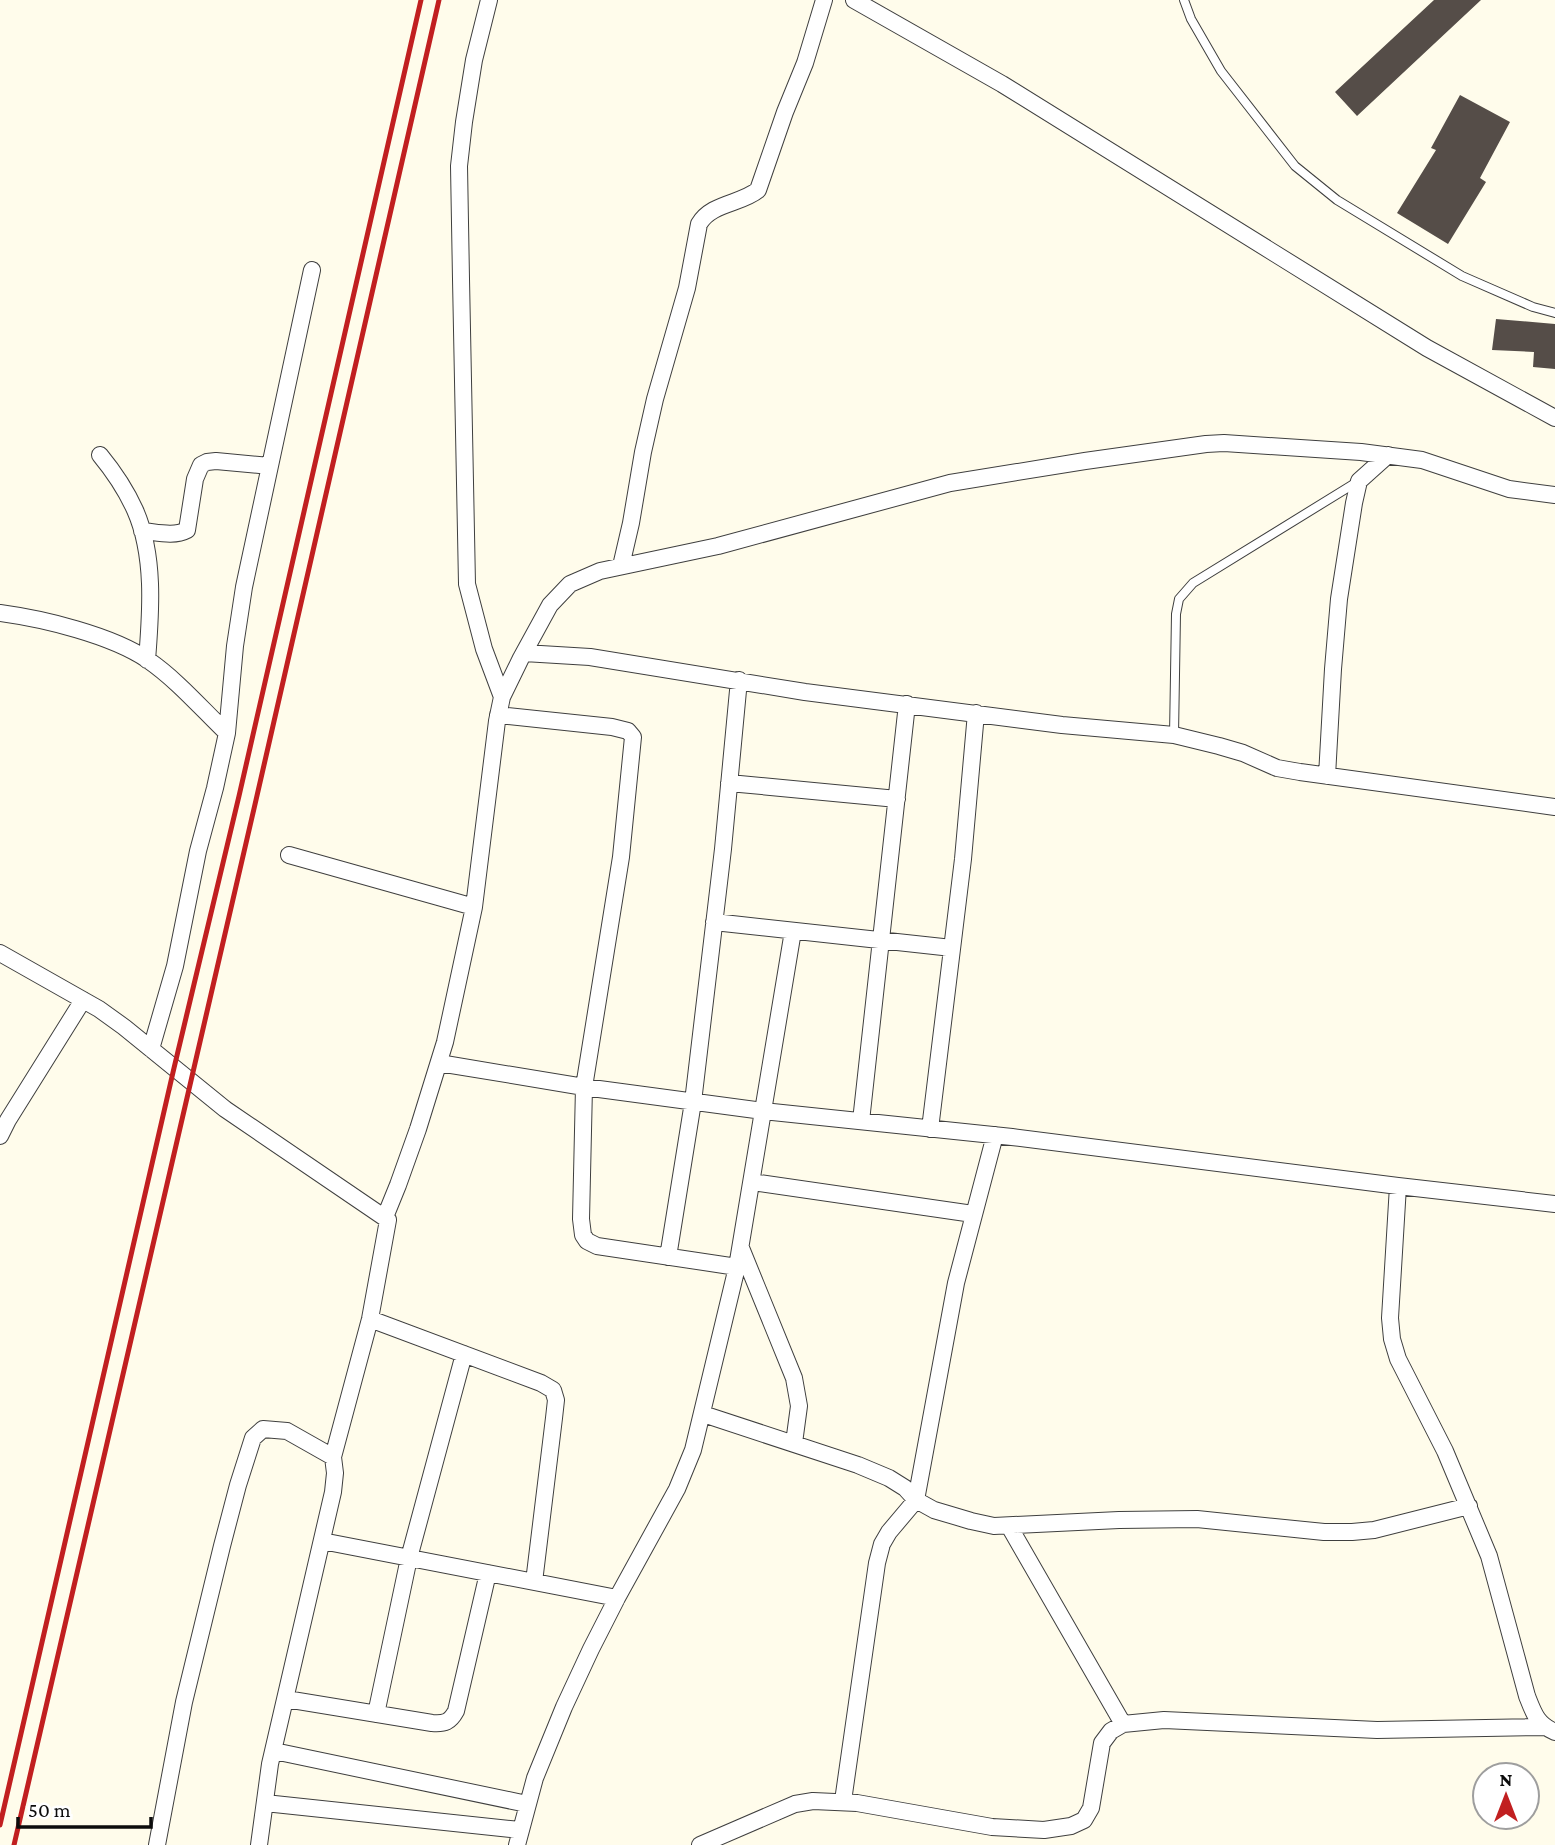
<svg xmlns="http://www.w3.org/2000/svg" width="1555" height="1845" viewBox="0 0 1555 1845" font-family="'Crimson Pro',serif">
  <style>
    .building { fill: #554d48 }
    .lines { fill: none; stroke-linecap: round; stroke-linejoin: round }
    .lane-casing { stroke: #3f3f3f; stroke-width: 10 }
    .street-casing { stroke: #3f3f3f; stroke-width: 18 }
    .lane { stroke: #fff; stroke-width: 8 }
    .street { stroke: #fff; stroke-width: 16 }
    .rail { stroke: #c11f20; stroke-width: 5 }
  </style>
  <rect width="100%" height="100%" fill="#fffceb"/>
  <path class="building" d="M1434,0h47l-124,116 -22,-24z
    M1460,95l50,27 -30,56 6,4 -38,62 -51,-31 39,-63 -5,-2z
    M1496,319l59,5v45l-22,-2 1,-15 -42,-2z"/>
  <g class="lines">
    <defs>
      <path id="lane" d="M1184,0l7,19 30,52 74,95 42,34 125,76 71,31 22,6
        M1174,735l2,-121 3,-15 14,-16 164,-101"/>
      <path id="street" d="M489,0l-15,60 -10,62 -5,44 2,113 6,305 17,65 18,48
        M854,0l148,84 425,264 128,70
        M100,455c14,17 26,35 35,55 20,45 16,101 12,150
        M142,531c14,1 32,6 45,-1l8,-51 6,-14 6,-3 9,-1 54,5
        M621,566l10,-43 12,-71 12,-53 32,-111 12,-64c12,-21 42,-20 59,-34l27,-78 20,-49 19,-63
        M0,613c44,6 111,22 148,47 29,20 53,48 79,73
        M524,653l66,4 215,35 257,33 112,10 45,11 24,7 34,15 23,4 255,35
        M498,715l114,12 16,4 5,6 -12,120 -37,230 -3,132 2,16 4,6 10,5 140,21
        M1327,776l6,-107 6,-70 15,-96 5,-22 29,-26
        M729,783l168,16
        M289,855l185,52
        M714,922l238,26
        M0,953l99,56 25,18 101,82 163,111 -18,99 -37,138 2,16 -2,19 -63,272 -11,81
        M151,1049l24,-83 23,-115 17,-63 12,-55 8,-87 9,-59 68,-317
        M439,1063l145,24 179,24 249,26 386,49 157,18
        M861,1121l46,-417
        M930,1129l33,-270 13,-146
        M0,1136l8,-16 75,-120
        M752,1182l221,32
        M1398,1186l-8,132 2,21 6,20 47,92 44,105 38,140c7,18 10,28 28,36
        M385,1217l13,-32 20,-56 27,-87 29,-135 23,-186 5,-24 19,-39 29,-53 20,-21 30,-13 118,-25 232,-63 135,-22 121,-17 18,-1 137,9 61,8 87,29 46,6
        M741,1248l53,130 5,28 -5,37
        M668,1257l25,-155 30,-253 16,-169
        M370,1319l171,64 12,7 3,10 -2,18 -20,164
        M703,1414l155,51 31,13 16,10 11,12 18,10 37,11 23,5 125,-6 78,-1 127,13h28l22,-2 95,-24
        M1009,1526l114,198
        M322,1541l295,57
        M286,1699l146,24c13,1 18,-1 24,-12l32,-138
        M376,1714l33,-156 55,-204
        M274,1751l253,53
        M843,1801l34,-238 5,-19 7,-12 27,-32 40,-217 39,-148
        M265,1803l255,27
        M157,1845l27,-143 38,-156 16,-61 15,-47 10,-9 24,2 46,26
        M517,1845l18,-67 29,-71 27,-58 26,-51 60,-109 16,-39 44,-183 56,-336
        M700,1845l95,-41 18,-3 44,2 135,24 52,3 27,-4 13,-6 7,-12 11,-65 9,-12 12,-7 41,-4 213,10 167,-3"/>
    </defs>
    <use href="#lane" class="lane-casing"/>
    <use href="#street" class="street-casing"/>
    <use href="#lane" class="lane"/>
    <use href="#street" class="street"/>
    <path class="rail" d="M0,1825l174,-757 65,-272 182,-796
      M14,1845l242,-1045 183,-800"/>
  </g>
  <g transform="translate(1506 1796)"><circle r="33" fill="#ffffff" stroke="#9e9e9e" stroke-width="2"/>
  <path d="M0-5L12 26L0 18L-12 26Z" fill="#c11f20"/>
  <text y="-10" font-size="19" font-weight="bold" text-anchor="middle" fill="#0c0c0c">N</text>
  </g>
  <path d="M18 1817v10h133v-10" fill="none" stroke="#0c0c0c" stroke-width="3.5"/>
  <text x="28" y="1817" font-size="21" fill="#0c0c0c" stroke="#ffffff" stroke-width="5" paint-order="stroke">50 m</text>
</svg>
